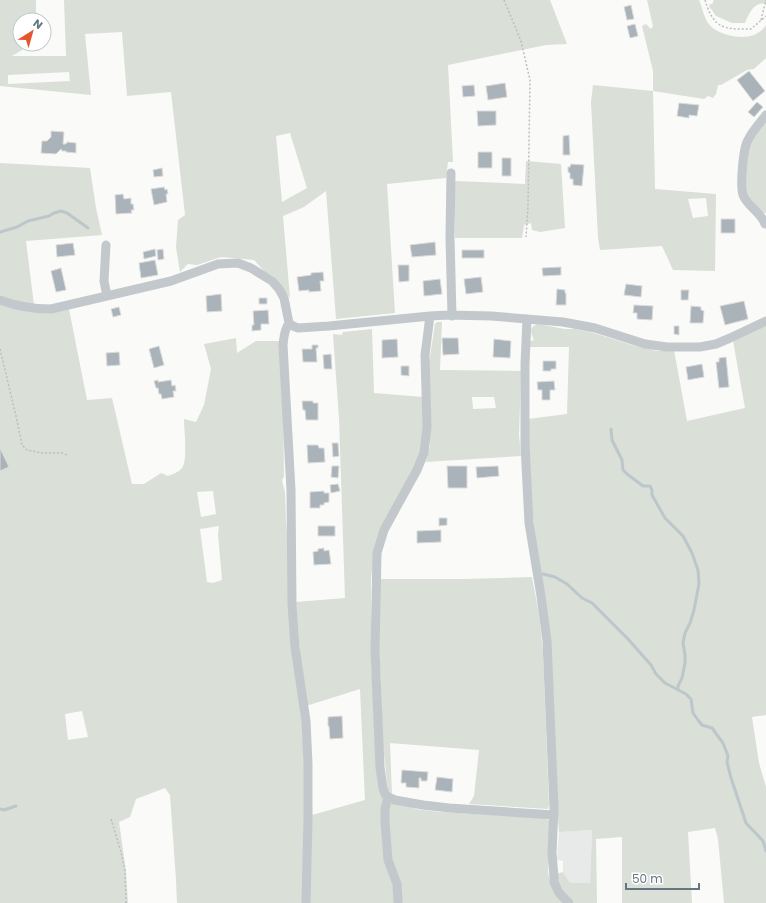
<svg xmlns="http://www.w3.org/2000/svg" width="766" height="903" viewBox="0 0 766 903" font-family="Poppins,sans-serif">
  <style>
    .built { fill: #e8e9e9 }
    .green { fill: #dadfd7; fill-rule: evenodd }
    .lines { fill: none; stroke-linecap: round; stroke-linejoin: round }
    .stream { stroke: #bbc7cb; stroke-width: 3 }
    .building { fill: #aab3b9; stroke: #dcdcda }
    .path { stroke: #bbbfc2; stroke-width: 1.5; stroke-dasharray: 2 2; stroke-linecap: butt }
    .minor { stroke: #c3c8cc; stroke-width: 9 }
  </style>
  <rect width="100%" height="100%" fill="#fafaf8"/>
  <path class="built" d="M592,830l-2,53h-20l-7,-11v-11l-6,-1 2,-28z"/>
  <path class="green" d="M0,0h36v20h-16v24h12l-20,12h54l-2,-56h486l17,44 -21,1 -98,20 5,97h-5l-2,16 -59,6 8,129 -59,6 -10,-128 -22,16 -21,9 7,82 -17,-22 -8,-4 -11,-12 -33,-3 -24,8 -9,-1 -8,8 -4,-25 2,-27 7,-5 -14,-123 -44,4 -5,-64 -37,2 6,61 -91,-9zM69,72l1,9 -62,3v-9zM290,133l17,55 -25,14 -6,-66z
    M647,0h52c3,7 5,17 9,23 8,12 33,17 46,12 5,-2 9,-5 12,-10v33l-12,11 -7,1 -26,15h-3l-2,9 -3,4 -5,-2 -4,3 -51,-8 2,98 61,5 -1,77 -42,-1 -11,-24 -62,4 -2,-12 -7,-136 2,-17 60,6v-20l-11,-45 4,-2 5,5 2,-3zM706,198l2,18 -15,2 -5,-19z
    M714,0h52v4c-12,-3 -17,10 -21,19h-13l-16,-7 -4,-6 -2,-2 -1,-3 4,-2v-2z
    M766,117v96h-3l-17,-18 -1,-44z
    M526,161l35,3 4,64 -25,4 -8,-2 -1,-7 -7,2 -2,13h-67v-57l70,3z
    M0,163l90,5 6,40 6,27 -76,6 8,64 -22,-5 -12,-5z
    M0,304l69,5 18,91 25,-2 20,86h12l17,-11 7,3c5,-2 11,-4 14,-8 6,-8 2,-38 2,-49l12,3 8,-17 7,-36 -7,-25 32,-6 1,15 19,-12h24l3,46 1,90 -2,3 3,12 1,28 16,200 3,67 -2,116h-126l-1,-23 -6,-85 -5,-7 -29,11 -6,18 -11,5 7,49 2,32h-128zM213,491l3,23 -15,3 -4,-25zM219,526l-1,8 4,46 -9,3 -6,-1 -7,-53zM82,711l6,26 -20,3 -3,-26z
    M437,322h5l-2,48 81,1 -2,64 2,21 -95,6 4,-16v-10l-1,-73 6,-39zM472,397h22l2,11 -23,1z
    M538,324l27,5h10l19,4 38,12 25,6 17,-1 13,71 58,-13 -12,-67 33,-16v390l-14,2 7,46 7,24v116h-42l-6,-64 -3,-11 -27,4 4,71h-70v-66l-26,2 1,64h-23l-3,-2 -13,-17 -2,-10 7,-2 7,11h20l2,-53 -33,2 -26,-316 -3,-39 -2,-58 39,-5 2,-67h-41v-5l6,-2c-3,-7 -6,-13 4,-16z
    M372,329l2,64 49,4v53l-45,88 -7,39v84l9,128 26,16 10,4 23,3 104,6 6,2 1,2 -2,50 2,9 14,22h-255l3,-88 53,-15 -5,-111 -54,17 -5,-38 -5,-66 49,-4 -6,-180 -6,-84 9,1 1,-3z
    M532,577l7,37 4,38 6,153 -1,4 -79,-5 5,-8 5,-46 -89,-7 2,52 -4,-4 -6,-55 -1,-56 -3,-34 1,-67h85z"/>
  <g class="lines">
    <path class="stream" d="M0,232l17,-5 11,-6 21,-5 5,-3 7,-2 6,2 21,15
      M611,429l1,11 10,20 1,10 4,4 16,12h7l2,4v5l13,23 18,18 9,17 6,17 1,14 -5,26 -4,13 -5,10 -2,10 2,12v8l-3,15 -4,8v4
      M543,574l12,3 12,7 15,14 10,5 36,36 23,26 5,9 9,9 21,11 5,5 2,14 5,7 4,5 10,3 11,15 5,13 -1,6 4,16 15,45 17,18 3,10
      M0,809l4,1 12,-4"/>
  </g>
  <path class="building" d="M631,5l3,14 -7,1 -3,-13z
    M635,24l3,12 -8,2 -3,-12z
    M749,71l16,20 -12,10 -16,-21z
    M505,83l2,14 -19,3 -2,-14z
    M474,85l1,11 -12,1 -1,-11z
    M757,102l6,5 -9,10 -6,-5z
    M679,103l20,2 -2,11 -8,-1v3l-12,-2z
    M477,111h19v14l-18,1z
    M51,131l13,1 -1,12h3l1,-2 9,1v10l-10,-1v-1h-4l-1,-2 -5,5 -15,-1 1,-12h5l4,-4z
    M569,135l1,20h-7v-19z
    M478,152h14v16h-14z
    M502,158h9v18h-9z
    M571,164l13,1 -2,21 -9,-1v-6h-3v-6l-2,-1v-5h2z
    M162,168l1,8 -9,1 -1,-7z
    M164,187l1,3 2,-1 1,5h-2l1,8 -13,3 -3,-16z
    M123,194l1,5 7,-1v6h2l1,6h-3l1,3 -16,1 -1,-19z
    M721,219h14v14h-14z
    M435,242l1,13 -24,2 -2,-12z
    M73,243l2,12 -18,2 -1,-12z
    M155,249l1,7 -12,3 -1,-7z
    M163,249l1,10 -6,1 -1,-10z
    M462,250h22v8h-22z
    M155,260l3,15 -17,3 -2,-15z
    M398,265h11v16l-10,1z
    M561,267v8l-18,1 -1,-8z
    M61,268l5,22 -10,2 -5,-21z
    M323,272l1,9h-4l1,10 -12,1v-2l-10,1 -2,-14 14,-2v-2z
    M481,277l2,15 -17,2 -2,-15z
    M440,279l2,15 -18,2 -1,-15z
    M626,284l16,2 -1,11 -17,-2z
    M557,289l8,1v3h1v12h-10z
    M681,290h8l-1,10h-7z
    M221,294l1,17 -15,1 -1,-16z
    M259,298h8v6h-8z
    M744,301l4,18 -23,6 -5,-19z
    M634,305l19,1 -1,14 -15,-1v-6h-4z
    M691,306l10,1v3l3,1 -1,12h-13z
    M119,307l2,8 -8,2 -2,-8z
    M268,310l1,14h-8v6l-9,1v-6h2l-1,-14z
    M674,326h5v9l-5,-1z
    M442,338h16l1,16 -16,1z
    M397,339l1,18 -16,1v-18z
    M494,339l17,2 -1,17 -17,-1z
    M312,345h6v3h-2l1,14h-14l-1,-13h10z
    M159,346l5,19 -10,3 -5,-19z
    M119,352l1,13 -13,1 -1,-13z
    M331,354l1,15h-8l-1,-14z
    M726,357l3,30 -10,1 -3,-26h3v-4z
    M543,361h13v8h-5v2h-8z
    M702,364l2,13 -16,3 -2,-13z
    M401,366h8v10l-8,-1z
    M158,380v2l13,-2 1,6 3,-1 1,6h-3l1,6 -12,2 -1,-5h-2l-1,-6h-2l-2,-7z
    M554,381l1,9h-5v10h-8v-10h-4l-1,-8z
    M302,401h11v2h5v17h-12l-1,-10h-2z
    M332,443h6l1,13 -6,1z
    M307,445h11l1,3h5l1,14 -17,1z
    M0,448l9,19 -9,4z
    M332,466h7l-1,12 -7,-1z
    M447,466h20v22h-19z
    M498,466l1,10 -22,2 -1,-11z
    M338,484l2,7 -9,2 -1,-8z
    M324,491v2h5v9l-5,1v2h-4v3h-10v-16z
    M439,518h8v7l-8,1z
    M318,526h17v10h-17z
    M441,530v12l-24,1v-12z
    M324,548v3l5,-1 2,14 -17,1 -1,-13 5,-1v-2z
    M342,716l1,22 -13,1 -1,-13h-1v-9z
    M402,770l26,2 -1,9h-6v-3h-2v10l-13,-1v-4h-5z
    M437,777l16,2 -1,13 -17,-2z"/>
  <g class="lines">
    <path class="path" d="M504,0l17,41 9,39 -2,126 -2,31
      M705,0c2,6 4,13 8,18 8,13 25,11 38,11l15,-13
      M761,20l5,-20
      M0,349l16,67 6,29 5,5 15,3h20l5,2
      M111,819l10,33 4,19 1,32"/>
    <path class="minor" d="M451,173l-1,64 2,79
      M765,224c-4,-12 -18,-18 -22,-29 -3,-10 0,-47 5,-55 4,-9 12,-17 18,-25
      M106,245l-2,36 3,15
      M0,300c18,7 32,9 51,9l120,-28 47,-17 20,-1 13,5 21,13 7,8 5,9 5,25 4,3 5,2 31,-2 101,-10 18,-1 43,1 72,6 32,6 50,16 22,3h33l16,-3 14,-6 36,-17
      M430,316l-5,39 2,72 -3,26 -7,17 -33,60 -7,23 -2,97 5,117 3,21 2,6 3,3 7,3 28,5 26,3 105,7
      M527,319l-2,45v81l4,78 12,73 6,45 7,167 -2,45 2,24v5l4,9 3,4 8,8
      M289,323c-5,7 -5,14 -6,22l8,145 1,114 3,43 11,74 2,43v55l-2,84
      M388,797l-3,12v13l3,38 9,24 1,19"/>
  </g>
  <g transform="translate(32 32) rotate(37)"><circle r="19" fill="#ffffff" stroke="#c1c8cd"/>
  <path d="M0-3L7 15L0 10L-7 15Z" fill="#e4572e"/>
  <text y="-6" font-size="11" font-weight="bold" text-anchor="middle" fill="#657683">N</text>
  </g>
  <path d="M626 883v6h73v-6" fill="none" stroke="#657683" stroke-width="2"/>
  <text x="632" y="883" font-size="12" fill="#657683" stroke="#ffffff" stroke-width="3" paint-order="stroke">50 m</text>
</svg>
